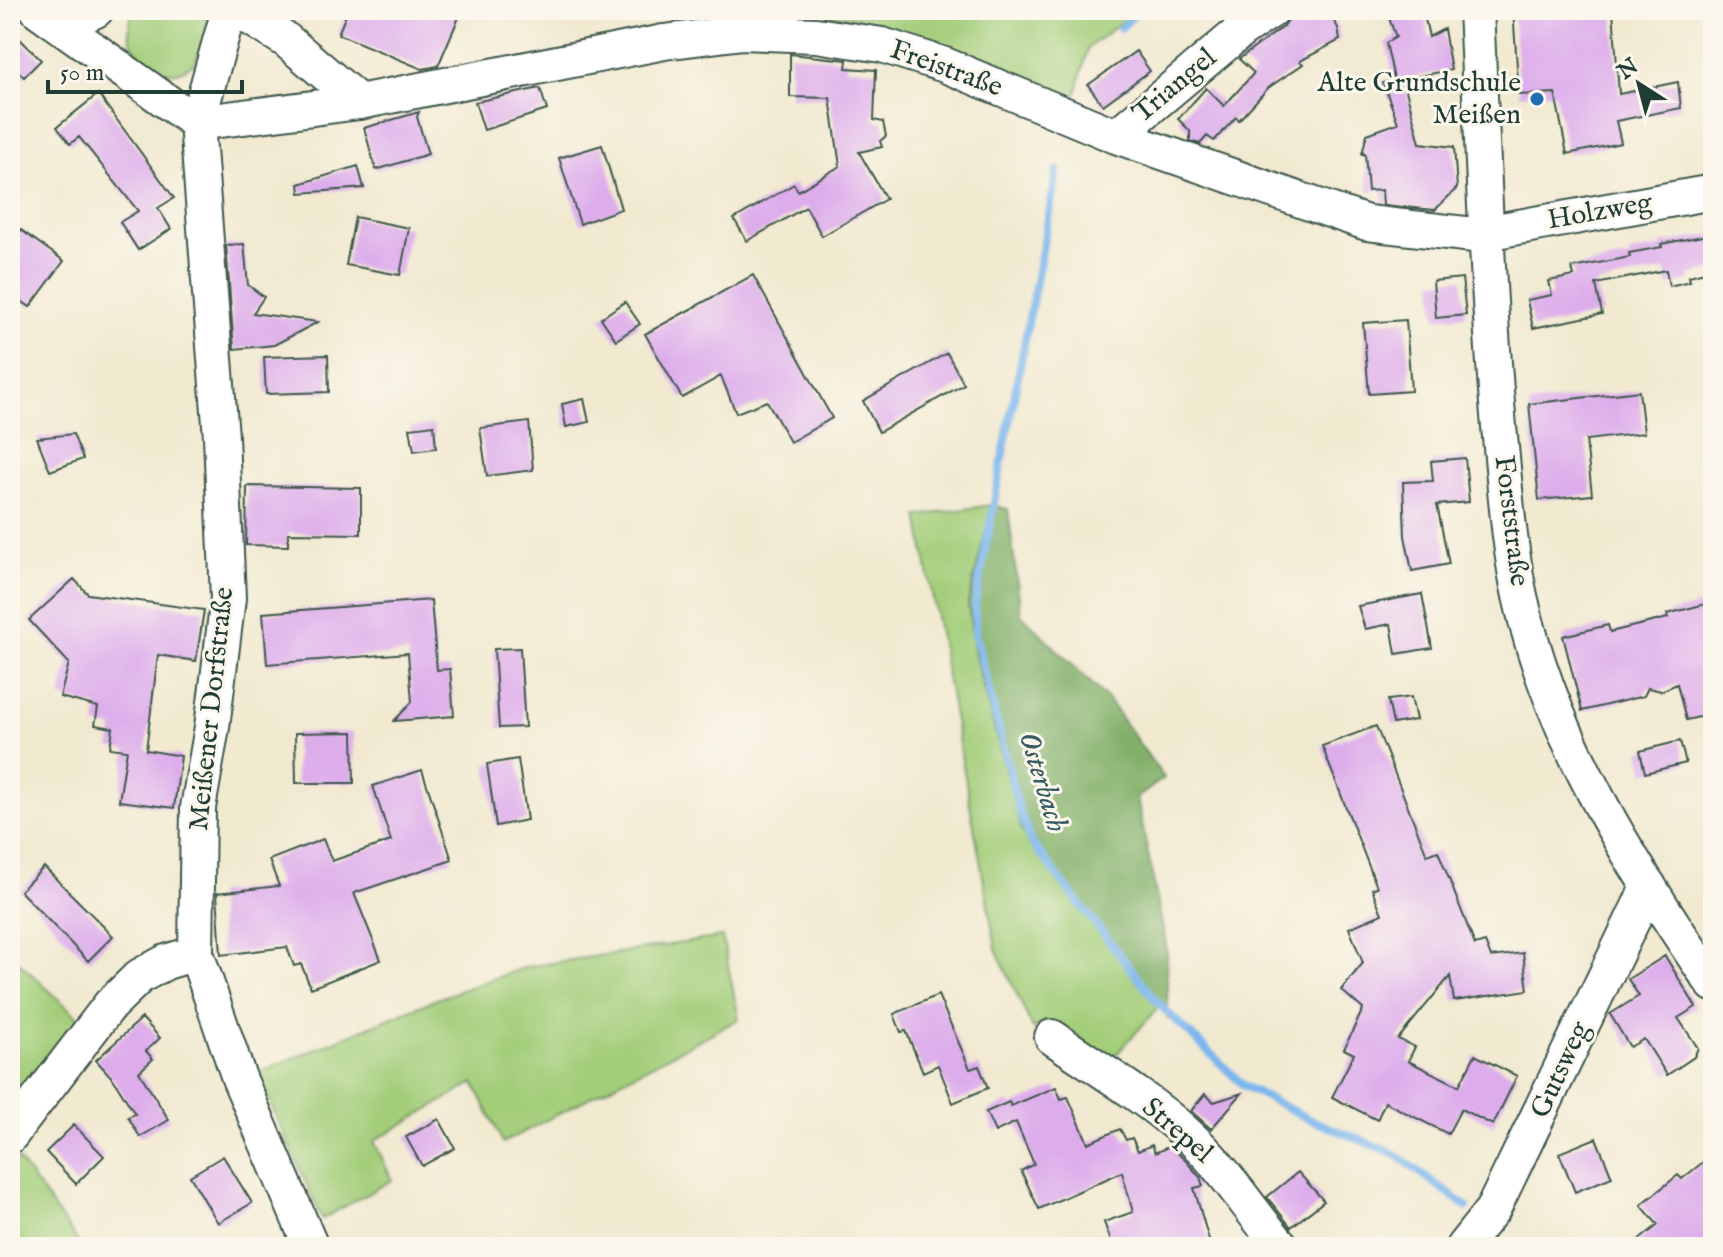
<svg xmlns="http://www.w3.org/2000/svg" width="1723" height="1257" viewBox="0 0 1723 1257" font-family="'IM FELL English',serif">
  <style>
    .green { fill: #a3cd79; stroke: #618556; stroke-width: 2 }
    .forest { fill: #82b069; stroke: #50764e; stroke-width: 2 }
    .lines { fill: none; stroke-linecap: round; stroke-linejoin: round }
    .stream { stroke: #7bb6ed; stroke-width: 8 }
    .building { fill: #ddadeb }
    .minor-casing { stroke: #3e574b; stroke-width: 38 }
    .minor { stroke: #fff; stroke-width: 34 }
    .poi-dot { fill: #1f6fb2; stroke: #fbf7ec; stroke-width: 3 }
    .labels { text-anchor: middle; dominant-baseline: central; stroke-width: 6; stroke-linejoin: round; paint-order: stroke }
    .street-label { font-size: 28px; fill: #1f3d34; stroke: #fbf7ec }
    .poi-label { font-size: 28px; fill: #1f3d34; stroke: #fbf7ec; text-anchor: end }
    .water-label { font-size: 30px; font-style: italic; fill: #365b62; stroke: #fbf7ec }
  </style>
  <rect width="100%" height="100%" fill="#fbf7ec"/>
  <filter id="ink" filterUnits="userSpaceOnUse"><feTurbulence type="fractalNoise" baseFrequency=".0125" numOctaves="2"/><feDisplacementMap in="SourceGraphic" scale="16" xChannelSelector="R" yChannelSelector="G"/><feConvolveMatrix kernelMatrix="1 2 1 2 8 2 1 2 1" color-interpolation-filters="sRGB"/></filter>
  <filter id="wash" filterUnits="userSpaceOnUse"><feTurbulence type="fractalNoise" baseFrequency=".006" numOctaves="4" result="noise"/><feDisplacementMap in="SourceGraphic" scale="32" xChannelSelector="R" yChannelSelector="G"/><feGaussianBlur stdDeviation="1.8" result="paint"/><feColorMatrix in="noise" values="0 0 0 0 0 0 0 0 0 0 0 0 0 0 0 0 0 1.4 0 .05"/><feComposite in="paint" operator="in"/></filter>
  <g filter="url(#wash)">
    <rect width="100%" height="100%" fill="#f1e9d0"/>
    <path class="green" d="M135,10h79l-19,53c-5,2 -12,8 -18,9 -31,5 -61,-35 -42,-62z
      M1031,10h106l-49,38 -15,58 -246,-91z
      M992,505l-24,99 8,56 46,171 136,177 -52,58 -61,-45 -12,8 -37,-80 -78,-433z
      M722,937l17,82 -236,124 -29,-60 -100,58 18,39 -70,39 -65,-146 177,-73 92,-33z
      M10,954l70,65 -70,96z
      M18,1159l64,88h-72v-79z"/>
    <path class="forest" d="M992,505l16,4 13,105 87,86 56,78 -27,20 29,146 2,74 -146,-187 -46,-171 -8,-56z"/>
    <g class="lines">
      <path class="stream" d="M1121,28l18,-18
        M1057,171l-82,432v32l43,171 12,35 128,162 86,83 65,33 86,35 72,53
        M1507,1245l3,2"/>
    </g>
    <g id="blocks">
      <path class="building" d="M348,10h114l-24,56 -16,3 -84,-35z
        M1302,10h26l10,18 2,12 -40,21 3,3 -35,24 -29,32 -3,-3 -22,24 -7,-5 -7,8 -10,-3v-10l-12,-12 28,-31 18,18 30,-33 -15,-14 44,-32 8,-11z
        M1386,10h37l6,27 15,-8 7,41 -48,9 17,64 34,4 3,41 -22,22 -52,-5 -1,-15 -14,1 -3,-37h-3l5,-20 31,-11 -15,-40 11,-4 -8,-36 10,-6z
        M1513,10h100l6,84 59,-12 3,26 -65,13 5,22 -54,11 -12,-61 -36,2z
        M10,29l31,31 -17,17 -14,-14z
        M1136,51l14,20 -47,34 -15,-20z
        M790,54l57,6 -1,8 30,2 -2,50 9,2 3,14 -6,5 2,6 -23,5 27,47 -64,37 -16,-29 -59,34 -13,-22 60,-35 4,7 42,-25 -10,-68 -40,-1z
        M540,88l7,22 -63,20 -9,-28z
        M98,94l76,104 -16,10 13,21 -33,21 -18,-28 18,-11 -59,-74 -9,7 -13,-17z
        M419,112l-2,5 11,37 -52,16 -12,-42z
        M602,145l19,64 -41,15 -21,-66z
        M358,166l6,22 -64,5 -1,-9z
        M355,217l54,11 -9,47 -54,-10z
        M10,222l54,39 -34,46 -20,-14z
        M1713,234v36l-24,6 1,5 -21,5 -3,-16 -70,14 6,30 -69,14 -6,-28 25,-5 -3,-14 25,-5 -2,-8 58,-11 -1,-4 33,-6 -1,-3z
        M244,244l4,41 16,12 -11,16 65,9 -44,23 -40,4 -8,-104z
        M753,275l79,143 -42,24 -23,-41 -31,12 -15,-37 -39,22 -37,-64z
        M1462,278l4,37 -30,3 -3,-37z
        M625,302l15,22 -24,16 -15,-22z
        M1406,320l5,71 -42,3 -6,-71z
        M947,353l17,31 -85,48 -16,-31z
        M328,355l1,37 -63,2 -2,-37z
        M1639,391l5,42 -58,7 6,55 -53,5 -10,-96z
        M584,399l5,23 -23,5 -4,-23z
        M529,422l4,48 -46,6 -7,-48z
        M434,425l2,23 -22,3 -4,-23z
        M73,434l10,25 -33,12 -13,-33z
        M1465,458l4,44 -32,3 12,59 -37,7 -7,-35 -2,-54 30,-1 -2,-20z
        M247,486l114,2v46l-73,-1v13l-42,-1z
        M74,579l14,15 116,16 -8,51 -38,-6 -12,95 35,6 -7,52 -55,-7 8,-51 -17,-2 3,-20 -18,-3 3,-18 -38,-10 9,-34 -40,-43z
        M1422,594l10,54 -36,6 -5,-30 -26,5 -7,-23z
        M431,600l6,70 13,-1 4,47 -60,5 18,-19 -4,-49 -141,11 -4,-51z
        M1713,602v112l-27,6 -9,-36 -16,7 -13,-3 -4,8 -62,15 -19,-75 45,-11 2,7 58,-14 -1,-4z
        M520,648l5,79 -26,1 -5,-79z
        M1411,697l5,23 -23,4 -5,-24z
        M1376,726l51,129 11,-4 37,94 10,-3 6,15 32,-4 5,37 -74,11 -4,-25 -52,63 17,8 -7,14 51,25 16,-31 42,21 -24,49 -32,-16 -13,25 -63,-32 -8,18 -45,-23 22,-43 -10,-5 19,-40 -22,-19 22,-27 -14,-35 33,-14 -10,-25 5,-2 -55,-141z
        M353,732l1,51h-58l-1,-50z
        M1680,741l6,22 -41,10 -5,-22z
        M518,759l9,61 -31,6 -9,-62z
        M422,770l30,90 -98,33 27,67 -70,28 -10,-24 -7,2 -7,-19 -66,8 -4,-62 62,-7 -10,-26 54,-21 9,22 59,-20 -18,-55z
        M44,867l69,69 -25,25 -68,-70z
        M1665,956l31,51 -18,11 20,30 -4,9 -27,18 -23,-36 -14,8 -20,-33 29,-18 -11,-17z
        M938,995l32,74 9,-3 9,22 -35,15 -15,-38 -15,7 -17,-41 -5,1 -7,-18z
        M142,1018l18,20 -14,13 7,8 -14,13 30,48 -29,17 -12,-20 7,-3 -21,-34 -18,-20z
        M1056,1087l5,12 7,-2 20,46 32,-14 6,11 6,-2 6,13 14,-6 3,8 15,-7 16,15 14,16 3,9 -9,2 17,59h-98l-9,-25 29,-10 -11,-40 -83,37 -18,-38 13,-7 -18,-42 -21,10 -9,-20 23,-10 2,4z
        M1242,1093l-31,36 -20,-18 14,-17 9,8z
        M439,1119l16,29 -33,18 -16,-29z
        M74,1125l30,31 -28,28 -30,-32z
        M1596,1138l16,39 -37,15 -16,-39z
        M1713,1154v93h-83l28,-22 -17,-20 37,-30 4,4z
        M223,1156l29,47 -34,20 -28,-47z
        M1298,1172l26,29 -33,26 -24,-30z"/>
    </g>
  </g>
  <g filter="url(#ink)">
    <use href="#blocks" fill-opacity="0" stroke="#3e574b" stroke-width="2"/>
    <g class="lines">
      <defs>
        <path id="minor" d="M38,10l159,113
          M229,10l-32,113 24,314 7,161 -16,129 -14,81 -2,145 43,125 72,169
          M238,10l48,30 73,62
          M1476,10c7,139 11,279 23,417 6,56 9,114 21,169 31,142 112,270 193,388
          M63,26l33,-16
          M197,123l162,-21 305,-60 79,-10 73,3 66,10 63,20 171,71 251,87 107,12 239,-43
          M1116,136l126,-106 30,-20
          M1052,1037c45,31 94,60 135,97 37,33 62,76 95,113
          M10,1136l100,-131 30,-29 26,-14 30,-9
          M1463,1247l30,-38 156,-323"/>
      </defs>
      <use href="#minor" class="minor-casing"/>
      <use href="#minor" class="minor"/>
    </g>
  </g>
  <circle class="poi-dot" cx="1537" cy="99" r="8"/>
  <g class="labels">
    <g class="street-label">
      <text transform="translate(946 69) rotate(20)">Freistraße</text>
      <text transform="translate(1175 86) rotate(-40)">Triangel</text>
      <text transform="translate(1600 212) rotate(-10)">Holzweg</text>
      <text transform="translate(1511 521) rotate(83)">Forststraße</text>
      <text transform="translate(212 709) rotate(-84)">Meißener Dorfstraße</text>
      <text transform="translate(1561 1070) rotate(-65)">Gutsweg</text>
      <text transform="translate(1177 1131) rotate(41)">Strepel</text>
    </g>
    <g class="poi-label">
      <text x="1521" y="83">Alte Grundschule<tspan x="1521" dy="32">Meißen</tspan></text>
    </g>
    <g class="water-label">
      <text transform="translate(1042 782) rotate(73)">Osterbach</text>
    </g>
  </g>
  <rect width="1723" height="1257" fill="none" stroke="#fbf7ec" stroke-width="40"/>
  <g transform="translate(1639 84) rotate(324)" stroke="#fbf7ec" stroke-width="6" paint-order="stroke">
  <path d="M0-6L14 30L0 20L-14 30Z" fill="#1f3d34"/>
  <text y="-12" font-size="22" font-weight="bold" text-anchor="middle" fill="#1f3d34">N</text>
  </g>
  <path d="M48 80v12h194v-12" fill="none" stroke="#1f3d34" stroke-width="4"/>
  <text x="60" y="80" font-size="24" fill="#1f3d34" stroke="#fbf7ec" stroke-width="6" paint-order="stroke">50 m</text>
</svg>
